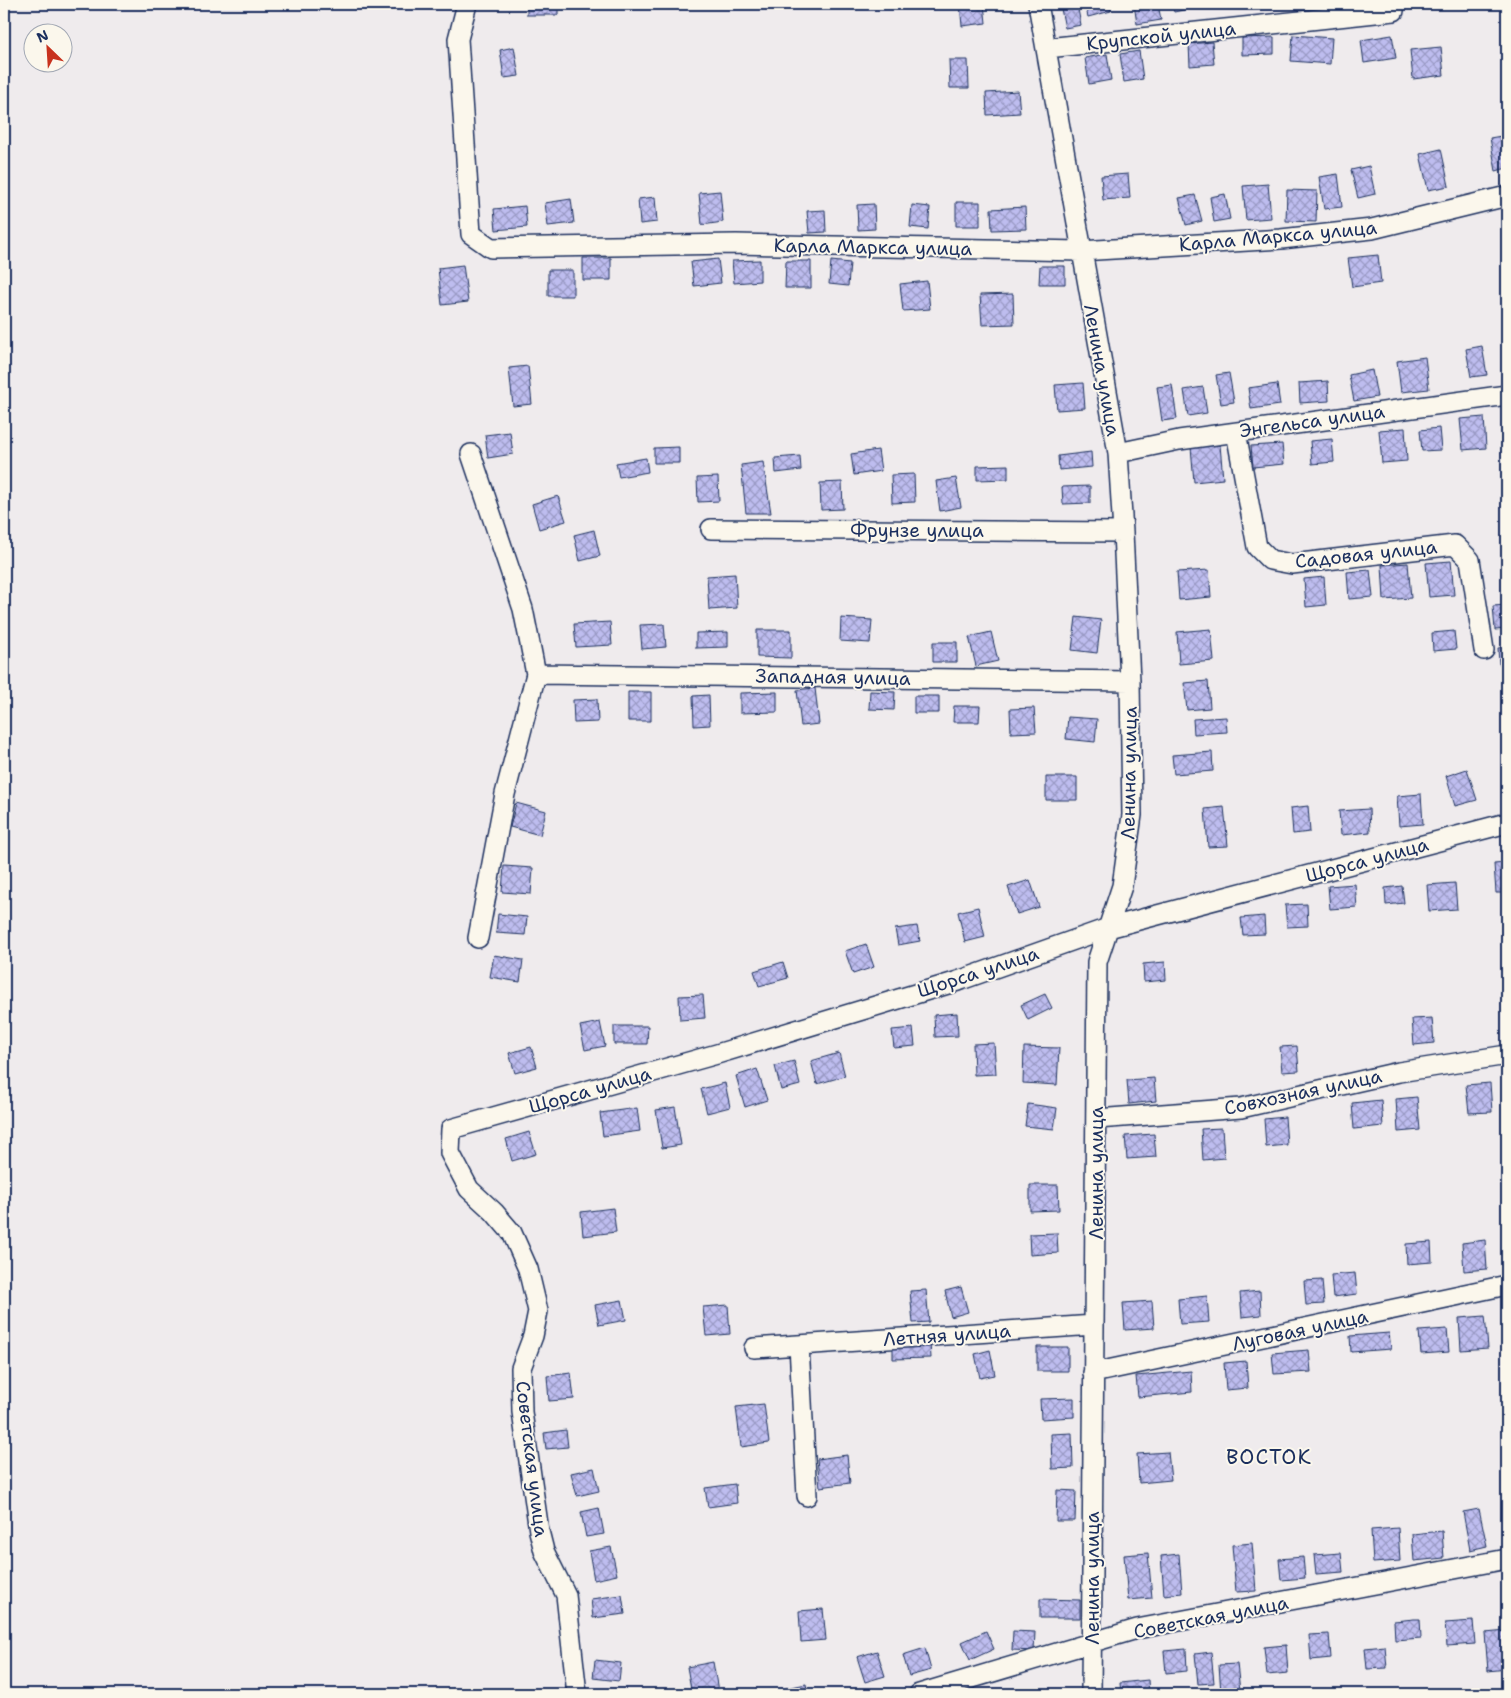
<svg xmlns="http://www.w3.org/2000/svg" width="1511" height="1698" viewBox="0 0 1511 1698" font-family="'Shantell Sans',sans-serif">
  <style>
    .building { fill: url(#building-cross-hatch); stroke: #1b2f5e }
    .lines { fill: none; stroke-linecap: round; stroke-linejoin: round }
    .minor-casing { stroke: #1b2f5e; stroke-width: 22 }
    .minor { stroke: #fbf7ec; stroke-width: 19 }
    .labels { text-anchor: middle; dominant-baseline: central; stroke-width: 4; stroke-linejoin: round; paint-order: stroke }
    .street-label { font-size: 19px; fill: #1b2f5e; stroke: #fbf7ec }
    .quarter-label { font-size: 21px; letter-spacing: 1px; fill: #1b2f5e; stroke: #fbf7ec }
  </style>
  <defs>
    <pattern id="building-cross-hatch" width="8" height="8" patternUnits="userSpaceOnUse" patternTransform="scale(1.25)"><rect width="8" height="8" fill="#bebdef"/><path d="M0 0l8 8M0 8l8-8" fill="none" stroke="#9a9ac5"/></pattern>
  </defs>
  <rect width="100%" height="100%" fill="#efebed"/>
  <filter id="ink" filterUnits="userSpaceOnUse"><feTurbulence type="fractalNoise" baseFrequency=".02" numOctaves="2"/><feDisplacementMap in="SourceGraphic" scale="10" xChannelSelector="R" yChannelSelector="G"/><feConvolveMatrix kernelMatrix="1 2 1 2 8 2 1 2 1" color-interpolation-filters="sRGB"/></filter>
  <g filter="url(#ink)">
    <path class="building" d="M527,4h31v11h-31z
      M960,4h24l2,19 -24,3z
      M1060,4h17l4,21 -16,3z
      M1085,4h24l2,7 -23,6z
      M1134,4h24l3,16 -24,4z
      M1172,4h14l2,5 -14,3z
      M1243,4h20v4l-20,1z
      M1293,35l39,3 -2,26 -39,-3z
      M1392,35l4,23 -32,5 -3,-23z
      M1274,37v17l-32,1v-17z
      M1212,42l2,22 -24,2 -1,-22z
      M514,47l5,29 -15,2 -4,-28z
      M1441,47l3,28 -31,4 -3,-29z
      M1139,51l4,28 -19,3 -4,-28z
      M1107,54l4,26 -22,4 -4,-26z
      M949,60h19l1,28h-19z
      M1018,91l2,22 -33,2 -1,-22z
      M1507,135v33l-11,3 -6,-33z
      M1441,149l8,37 -21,4 -8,-36z
      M1369,166l6,28 -17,4 -7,-28z
      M1128,174l2,24 -27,2 -2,-24z
      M1338,174l4,33 -18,2 -5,-32z
      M1268,184l3,34 -25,2 -3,-34z
      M1287,190l30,1 -1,31 -30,-1z
      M720,191l3,31 -21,3 -3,-32z
      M1225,194l5,25 -16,3 -4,-25z
      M1195,195l7,26 -16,4 -7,-27z
      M655,197l2,25 -17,2 -2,-25z
      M571,199l3,24 -26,3 -3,-23z
      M956,202h24v24h-24z
      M874,204l1,25 -17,1 -1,-25z
      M912,205l18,2 -2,22 -18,-2z
      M525,206l2,21 -31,3 -2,-21z
      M1025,207l1,22 -34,1 -1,-21z
      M825,210l1,22 -17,1 -2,-22z
      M1378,255l3,28 -29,4 -4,-29z
      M583,258h28v22h-28z
      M718,259l3,24 -27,3 -3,-24z
      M760,260v21l-26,2 -2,-22z
      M786,261h25v27h-26z
      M831,261l19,2 -2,23 -19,-2z
      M463,265l5,37 -26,3 -4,-37z
      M1040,266h25v18h-26z
      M548,270h25v26h-25z
      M927,281l3,28 -27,2 -3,-27z
      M1013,294l1,30 -32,1 -2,-30z
      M1482,346l5,29 -16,2 -5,-28z
      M1425,357l4,32 -28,3 -4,-31z
      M528,366l4,38 -19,2 -4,-38z
      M1372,370l5,27 -23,4 -5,-26z
      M1229,373l5,29 -13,2 -5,-29z
      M1328,381l1,20 -29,2 -1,-20z
      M1083,383l2,25 -28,2 -2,-25z
      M1277,384l3,21 -29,4 -3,-21z
      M1172,385l5,34 -15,2 -5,-34z
      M1203,387l4,26 -19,3 -4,-26z
      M1484,417l2,31 -23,2 -3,-31z
      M1405,428l2,33 -25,2 -3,-33z
      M1439,428l2,22 -19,1 -2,-21z
      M510,432l3,22 -25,4 -3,-23z
      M1332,439l2,23 -22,2 -2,-23z
      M1282,444l2,20 -31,3 -2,-21z
      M1220,445l3,34 -29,3 -3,-35z
      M679,447v16h-25v-15z
      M878,450l3,21 -27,4 -3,-21z
      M1091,452l1,15 -33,3 -1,-14z
      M800,456l1,14 -25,3 -1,-15z
      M646,458l2,14 -29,5 -3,-14z
      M763,462l8,51h-25l-5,-48z
      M1008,465v14l-31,1v-14z
      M914,474l1,28 -23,1 -1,-28z
      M718,477l1,24 -21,1 -1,-24z
      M956,478l5,29 -21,4 -4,-30z
      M842,482l1,27 -22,1 -1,-27z
      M1090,486v17l-27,1 -1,-17z
      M558,496l8,25 -27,8 -7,-25z
      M594,530l6,26 -20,5 -6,-26z
      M1451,561l3,34 -25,2 -3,-34z
      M1408,563l3,35 -27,2 -2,-35z
      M1209,570l2,27 -32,3 -2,-28z
      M1370,570l3,27 -24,2 -2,-27z
      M735,574l2,34 -28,2 -2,-34z
      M1324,577l2,28 -20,2 -2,-28z
      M1507,605v24l-12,1 -2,-24z
      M1076,617l25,3 -4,33 -25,-3z
      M841,618l31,2 -2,23 -30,-2z
      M610,622l2,23 -36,2 -2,-23z
      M664,624l2,23 -24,2 -2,-24z
      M1211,629l3,32 -35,3 -2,-32z
      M757,630h34v28l-34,-1z
      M1454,631l2,18 -23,2 -1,-18z
      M728,632v15l-32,1v-15z
      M991,632l7,29 -22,5 -7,-29z
      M933,642h24v20h-24z
      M1507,647v17h-8l-1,-16z
      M1208,681l2,27 -23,2 -3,-27z
      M815,688l4,36 -18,2 -4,-36z
      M870,691l25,1 -1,18 -25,-1z
      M628,692h23v29h-23z
      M777,692v20l-37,1v-20z
      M709,695l1,30 -16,1 -1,-30z
      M914,696h25v17h-25z
      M597,699l1,23 -24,1 -1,-23z
      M954,706h26l-1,16h-26z
      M1034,708l2,24 -25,1 -1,-24z
      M1068,717l29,2 -2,23 -29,-3z
      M1226,717l1,15 -33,2 -1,-15z
      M1212,752l1,19 -39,3 -2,-19z
      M1467,769l10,31 -22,6 -9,-30z
      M1046,777h31v23h-31z
      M1421,794l2,30 -24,2 -2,-30z
      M516,803l30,8 -6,24 -30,-8z
      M1308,806l2,26 -17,2 -2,-26z
      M1224,807l4,39 -20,1 -3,-38z
      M1369,809l1,23 -29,3 -2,-24z
      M1507,863v30h-11l-2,-29z
      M504,866l29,2 -2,26 -29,-2z
      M1030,880l9,27 -22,7 -9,-27z
      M1455,883l2,26 -28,2 -2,-26z
      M1355,884l2,23 -27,2 -2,-23z
      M1402,886l2,17 -18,2 -1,-17z
      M1307,904l1,22 -21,1 -2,-22z
      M978,907l7,30 -20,5 -7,-30z
      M498,914l29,3 -2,18 -29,-2z
      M1264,916l1,18 -22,1 -2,-17z
      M917,926l3,15 -22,4 -3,-16z
      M866,944l8,23 -21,7 -8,-23z
      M494,955l29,5 -3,22 -30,-5z
      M783,962l5,16 -29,8 -5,-15z
      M1165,962l1,18 -22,2 -1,-18z
      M1045,994l7,14 -24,12 -7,-15z
      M703,995l2,23 -25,2 -1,-24z
      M957,1013l1,23 -23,1 -1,-22z
      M1432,1018l2,25 -20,2 -2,-26z
      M600,1022l5,24 -20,4 -5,-24z
      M614,1026h34l-1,18h-33z
      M913,1028l2,18 -21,2 -2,-18z
      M994,1043l2,31 -22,1 -1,-31z
      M1297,1046l2,25 -17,1 -2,-25z
      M531,1047l6,20 -22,6 -6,-20z
      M1024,1047l35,1 -2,37 -34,-2z
      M839,1053l6,23 -28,8 -6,-23z
      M794,1061l6,24 -19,5 -6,-24z
      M757,1069l10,31 -22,7 -9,-31z
      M1154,1078l2,23 -27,3 -2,-24z
      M725,1083l5,24 -23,6 -6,-24z
      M1490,1083l2,29 -23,1 -3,-28z
      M1417,1097l3,33 -22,2 -2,-33z
      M1381,1100l2,26 -29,3 -2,-26z
      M1028,1104l29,4 -3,21 -29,-3z
      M675,1107l6,38 -19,3 -6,-38z
      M637,1108l3,23 -37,5 -3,-23z
      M1285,1117l2,28 -21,2 -2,-28z
      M1222,1128l2,30 -21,2 -2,-31z
      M529,1132l7,22 -24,7 -6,-22z
      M1154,1134l2,23 -29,2 -2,-23z
      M1030,1185h28l1,25 -29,1z
      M613,1208l3,24 -33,4 -2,-24z
      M1057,1233l1,20 -28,2 -1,-21z
      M1485,1240l2,29 -23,2 -2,-28z
      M1431,1242l1,20 -25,2 -1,-20z
      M1355,1273l2,21 -24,3 -2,-22z
      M1322,1280l2,24 -18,1 -2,-24z
      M961,1287l7,25 -17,5 -6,-26z
      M926,1290l3,32 -16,1 -3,-32z
      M1260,1291l1,24 -19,2 -2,-24z
      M1207,1296l2,26 -29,2 -2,-25z
      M622,1300l4,20 -27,5 -4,-20z
      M1152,1301l2,27 -29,2 -2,-27z
      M728,1305l2,29 -24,2 -3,-29z
      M1485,1316l3,32 -27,2 -2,-32z
      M1447,1329l2,23 -28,2 -2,-23z
      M1389,1333l2,16 -40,3 -1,-16z
      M930,1343l1,15 -38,1v-14z
      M1037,1347h31v24h-31z
      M990,1350l5,25 -15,3 -5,-24z
      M1309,1350l2,22 -37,2 -2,-21z
      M1246,1361l2,27 -22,2 -2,-27z
      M1191,1371l1,21 -54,5 -2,-21z
      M571,1373l3,26 -25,2 -2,-25z
      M1074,1398v19l-33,2 -1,-20z
      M764,1404l5,39 -28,4 -5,-40z
      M566,1430l2,17 -22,2 -2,-16z
      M1072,1433l1,35 -21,1 -1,-35z
      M1168,1452l3,28 -32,3 -2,-29z
      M847,1455l3,28 -30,4 -3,-28z
      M594,1468l5,23 -22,5 -6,-23z
      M735,1484l2,19 -29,4 -3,-19z
      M1057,1490l19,1 -1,30h-19z
      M599,1508l5,26 -18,3 -5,-25z
      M1479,1509l8,37 -17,4 -7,-38z
      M1398,1528l2,33 -27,2 -2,-33z
      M1442,1531l2,27 -30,3 -2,-27z
      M1252,1543l4,48 -20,1 -4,-47z
      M611,1547l6,28 -23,5 -5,-29z
      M1148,1553l4,45 -24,2 -4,-45z
      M1341,1553l2,19 -27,2 -2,-19z
      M1179,1554l3,39 -18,2 -3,-39z
      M1303,1557l2,21 -24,2 -2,-21z
      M622,1595l3,19 -32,4 -2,-19z
      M1040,1599l40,1v18h-40z
      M823,1609l3,31 -25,2 -2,-31z
      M1414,1619h6l1,19 -26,2 -1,-19z
      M1473,1621l2,23 -28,2 -2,-23z
      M986,1631l8,18 -24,11 -8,-18z
      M1013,1631l22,1 -1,19 -22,-1z
      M1507,1631v38l-19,2 -3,-38z
      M1329,1634l2,24 -20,2 -2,-25z
      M1286,1645l2,28 -21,2 -3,-28z
      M1385,1646l2,22 -20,1 -2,-21z
      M925,1648l6,22 -22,6 -6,-21z
      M1186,1649l1,22 -21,2 -2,-22z
      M877,1651l8,25 -20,6 -8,-25z
      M1211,1652l3,31 -16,1 -3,-30z
      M595,1660l26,3 -2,18 -26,-3z
      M713,1662l5,29 -26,3 -5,-27z
      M1237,1664l3,27 -19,2 -2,-28z
      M1148,1680l1,14h-28l-1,-11z
      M806,1684l2,10h-25l-1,-5z"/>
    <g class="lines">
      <defs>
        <path id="minor" d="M467,4l-9,35 13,195 20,14 245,-4 344,7 201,-12 91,-10 135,-33
          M1038,4l80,449 5,79 7,149 2,134 -10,71 -25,76 -6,732
          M1047,48l347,-37
          M1236,432l21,115 13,13 22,4 163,-19 15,15 14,90
          M1118,453l61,-13 328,-45
          M471,454l52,155 13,65 -31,120 -27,144
          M711,529l412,3
          M536,674l594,7
          M1097,1119l144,-11 158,-36 108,-17
          M799,1345l8,151
          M754,1348l340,-23
          M1093,1373l414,-88
          M577,1694l-11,-99 -22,-44 -5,-20 -17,-119 -1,-44 12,-32 5,-25 -10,-42 -16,-36 -18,-21 -25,-23 -19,-36 1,-24 266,-75 241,-73 150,-53 399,-105
          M919,1694l218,-65 370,-70"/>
      </defs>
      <use href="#minor" class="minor-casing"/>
      <use href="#minor" class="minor"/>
    </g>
  </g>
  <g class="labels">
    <g class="street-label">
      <text transform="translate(1161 36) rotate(-6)">Крупской улица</text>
      <text transform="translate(1278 236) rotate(-5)">Карла Маркса улица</text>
      <text transform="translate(873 247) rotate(1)">Карла Маркса улица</text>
      <text transform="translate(1102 370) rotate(80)">Ленина улица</text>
      <text transform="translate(1312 421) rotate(-8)">Энгельса улица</text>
      <text x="917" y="530">Фрунзе улица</text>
      <text transform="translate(1366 554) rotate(-6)">Садовая улица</text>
      <text transform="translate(833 677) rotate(1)">Западная улица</text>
      <text transform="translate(1129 773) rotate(-89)">Ленина улица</text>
      <text transform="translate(1367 860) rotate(-15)">Щорса улица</text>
      <text transform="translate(978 972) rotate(-18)">Щорса улица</text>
      <text transform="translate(590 1090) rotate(-16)">Щорса улица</text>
      <text transform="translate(1303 1092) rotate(-12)">Совхозная улица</text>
      <text transform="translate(1096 1173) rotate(-90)">Ленина улица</text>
      <text transform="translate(1300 1330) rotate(-12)">Луговая улица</text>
      <text transform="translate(947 1335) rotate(-4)">Летняя улица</text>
      <text transform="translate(532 1459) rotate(83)">Советская улица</text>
      <text transform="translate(1092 1578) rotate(-90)">Ленина улица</text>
      <text transform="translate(1211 1617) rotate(-11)">Советская улица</text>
    </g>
    <g class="quarter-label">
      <text x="1269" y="1457">ВОСТОК</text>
    </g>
  </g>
  <rect width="1511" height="1698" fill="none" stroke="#fbf7ec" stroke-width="20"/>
  <rect x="10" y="10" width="1491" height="1678" fill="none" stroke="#1b2f5e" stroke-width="2" filter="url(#ink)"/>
  <g transform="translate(48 48) rotate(335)"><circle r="24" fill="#fbf7ec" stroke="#a1a7b3"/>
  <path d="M0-4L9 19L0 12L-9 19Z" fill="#c8321e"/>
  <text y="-8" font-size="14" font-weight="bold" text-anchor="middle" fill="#1b2f5e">N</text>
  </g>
</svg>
